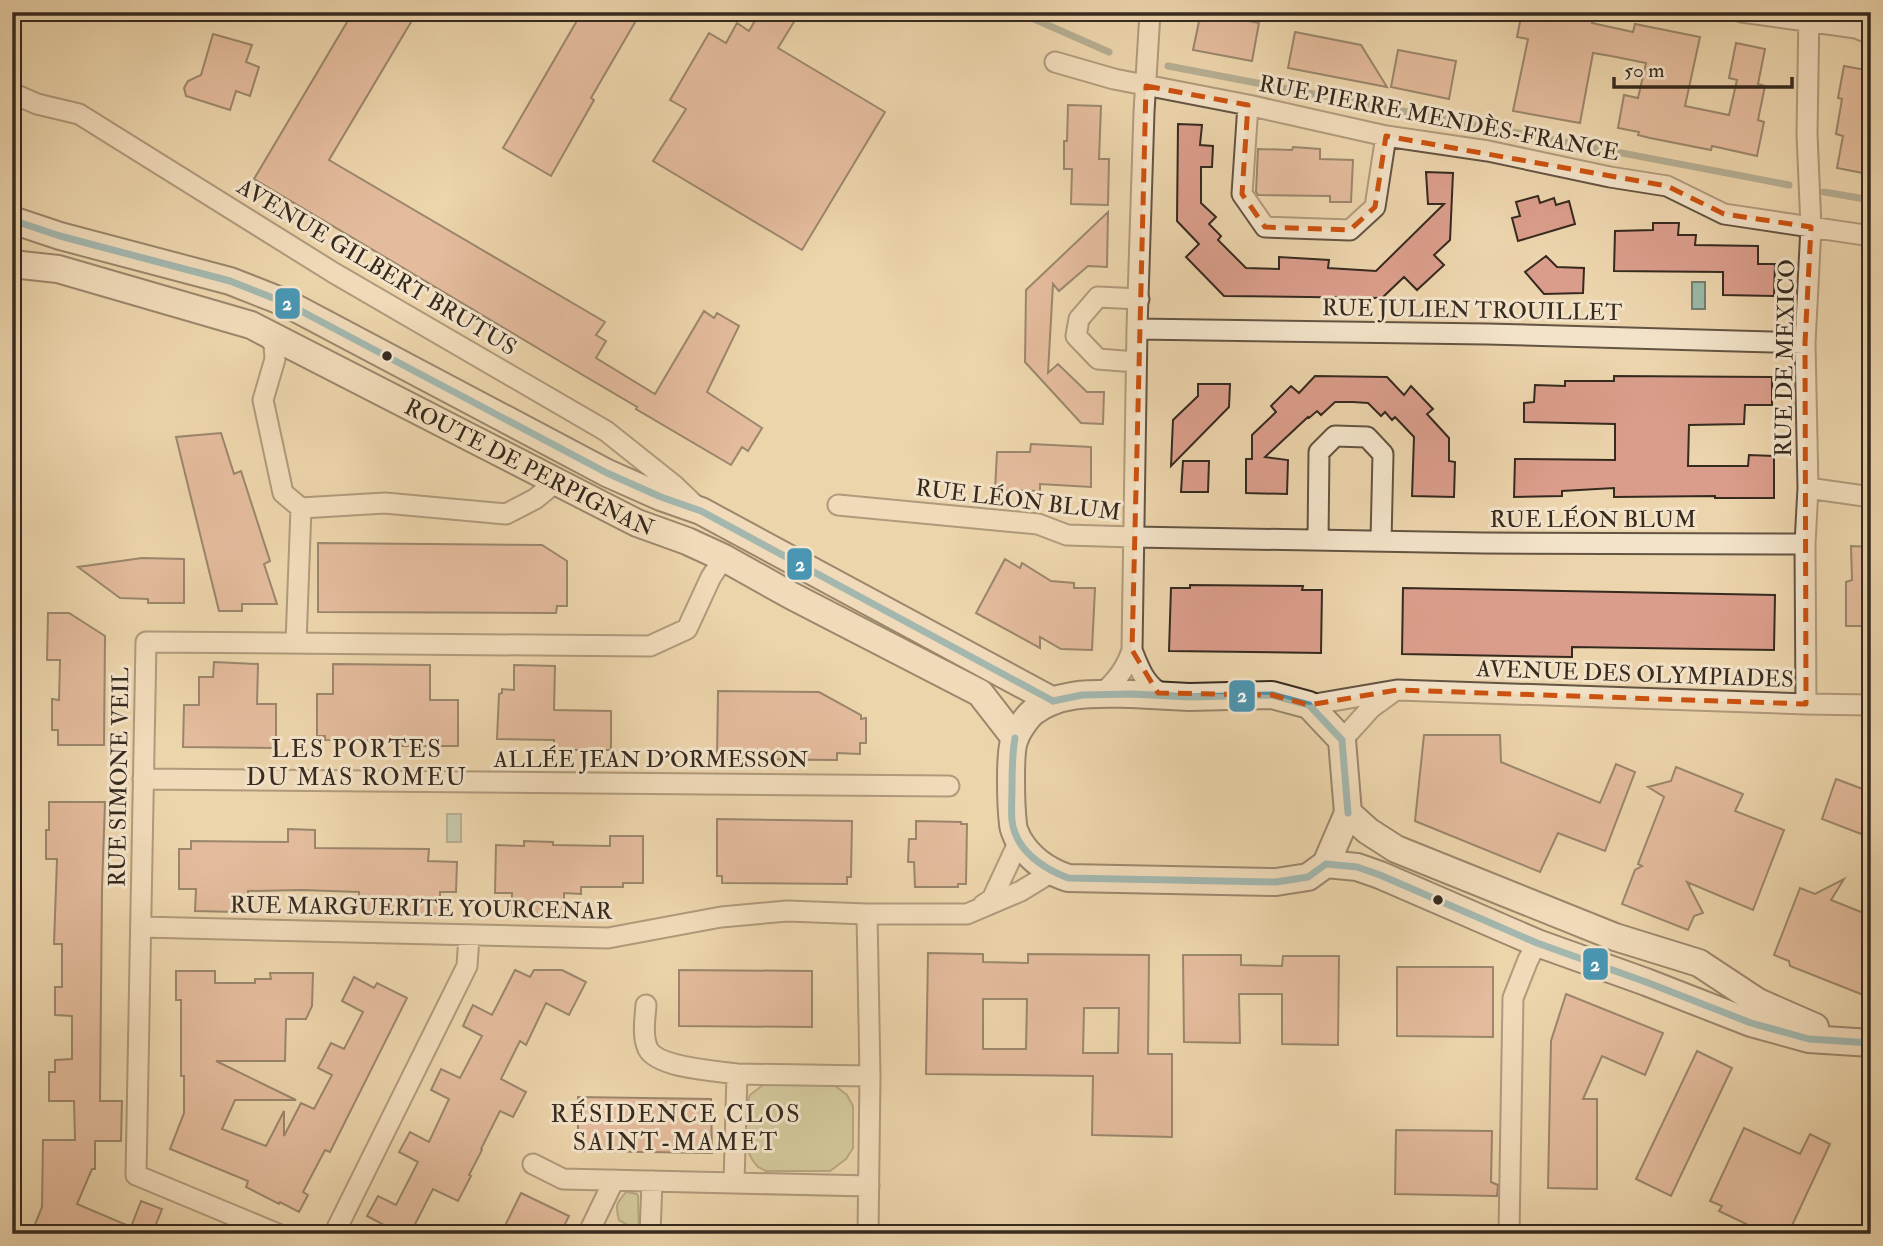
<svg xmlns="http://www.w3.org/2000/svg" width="1883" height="1246" viewBox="0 0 1883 1246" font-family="'IM FELL Double Pica',serif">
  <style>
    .green { fill: #b6bd8a; stroke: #767454; stroke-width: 2 }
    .water { fill: #99b8a7; stroke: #717f71; stroke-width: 2 }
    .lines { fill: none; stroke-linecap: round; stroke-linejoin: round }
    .stream { stroke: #717f71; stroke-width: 7 }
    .building { fill: #da9d8b; stroke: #362a1f; stroke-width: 2; fill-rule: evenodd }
    .street-casing { stroke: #645442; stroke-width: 23 }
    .secondary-casing { stroke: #362a1f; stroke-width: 30 }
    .street { stroke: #f3e3c9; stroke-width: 19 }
    .secondary { stroke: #f3e3c9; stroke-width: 26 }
    .bus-1-casing { stroke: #f3e3c9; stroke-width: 12 }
    .bus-1 { stroke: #4a96b2; stroke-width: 7 }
    .marked { fill: none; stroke: #cd520f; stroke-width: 5; stroke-dasharray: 14 9; stroke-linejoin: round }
    .bus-dot { fill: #362a1f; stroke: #f3e3c9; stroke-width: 2.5 }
    .labels { text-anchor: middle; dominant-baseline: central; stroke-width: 6; stroke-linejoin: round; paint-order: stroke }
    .street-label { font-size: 23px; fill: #362a1f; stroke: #f3e3c9 }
    .neighbourhood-label { font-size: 24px; letter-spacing: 2px; fill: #362a1f; stroke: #f3e3c9 }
    .line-badge { stroke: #f3e3c9; stroke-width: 2.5 }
    .badge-label { font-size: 19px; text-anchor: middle; font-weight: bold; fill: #fff }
  </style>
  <rect width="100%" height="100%" fill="#ecd4ac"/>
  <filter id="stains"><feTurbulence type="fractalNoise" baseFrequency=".00286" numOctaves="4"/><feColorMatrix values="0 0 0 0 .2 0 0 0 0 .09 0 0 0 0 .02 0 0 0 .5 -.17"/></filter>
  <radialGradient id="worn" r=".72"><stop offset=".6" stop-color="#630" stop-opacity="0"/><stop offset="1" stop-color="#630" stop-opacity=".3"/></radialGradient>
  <path class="green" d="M767,1082l63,1 8,5 9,7 6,11v42l-7,11 -16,12h-64l-8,-4 -5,-6 -7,-13 -1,-37 5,-16z
    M626,1192l11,2 1,2 1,38h-8l2,-6 -14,-8c-4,-15 -3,-16 7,-28z"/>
  <path class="water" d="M1692,282h13v27h-13z
    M447,814h14v28h-14z"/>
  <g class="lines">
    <path class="stream" d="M1018,12l91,40
      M1168,66l621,119
      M1824,192l47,8"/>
  </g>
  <path class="building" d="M353,12h64l-88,148 276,162 -9,13 10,6 -10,17 59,36 49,-83 10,7 3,-5 22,13 -32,66 55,36 -14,23 -6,-4 -11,18 -95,-56 1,-2 -61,-36 -322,-192z
    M582,12h59l-50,86 3,2 -43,76 -48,-28z
    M760,12h40l-22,36 107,64 -83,138 -149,-89 33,-52 -16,-9 39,-67 17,10 11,-20 12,8z
    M1201,12l58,11 -7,38 -59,-11z
    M1522,12h57v4l14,3 -1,4 41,9 2,-8 65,13 -15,69 44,9 8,-35 -8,-2 7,-35 29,6 -7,35 7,2 -7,34 6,2 -7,34 -45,-10 -1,4 -61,-12 -12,-3 1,-3 -21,-4 6,-33 14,3 8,-35 -35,-7 -18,-3 -13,70 -67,-12 15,-72 -11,-2z
    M1295,32l66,13 26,42 -99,-19z
    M213,34l39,11 -6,17 13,5 -9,29 -14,-5 -6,19 -44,-14 -2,-8 4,-7 13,-6z
    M1398,50l58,11 -7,38 -58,-12z
    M1844,66l27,5v29l-8,39 8,2v15l-3,18 -31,-6 6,-32 -7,-2 6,-35 -4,-1z
    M1068,105l33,1 -2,53h10l-1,46 -37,-1 1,-35h-8v-28h3z
    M1178,124l24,1 -2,20 13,1 -1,21h-11v36l15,14 -7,7 12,12 -3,4 28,28 33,1v-12l50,3 -1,8 48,3 68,-67h-16l-2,-32 27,1 -3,67 -16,15 10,10 -27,25 -13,-13 -22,21 -158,-2 -38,-39 13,-13 -22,-23z
    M1293,147l27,2v10l33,1 -2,42h-21v-6l-72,-1 -2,-3 2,-43 34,1z
    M1538,196l2,7 14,-5 2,7 13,-4 6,23 -57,17 -6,-23 8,-2 -4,-14z
    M1108,212l-1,55 -19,-1 -29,25 -6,-7 -5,89 10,-9 29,28h17l-1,32 -22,-1 -56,-61 1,-72z
    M1653,223h26l-1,12h18l-1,10 63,1v18h17l-1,32 -51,-1v-23l-109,-1 1,-40 38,-1z
    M1546,256l11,11 27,1 -1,25 -39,1 -19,-22z
    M1315,376l72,1 17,18 7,-9 22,23 -6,5 22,24v23l6,1 -1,35 -42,-1 2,-59 -19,-20 -3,3 -7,-8 -4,4 -13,-13 -15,-1h-18l-14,13 -4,-4 -8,7 -1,-1 -43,40 23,3 -1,34 -41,-1v-34h6v-24l24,-23 -5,-6 20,-20 8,7z
    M1614,376l158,1v28h-27l-1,19 -55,1 -1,41h60l1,-11 25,1v42h-59v-2l-101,1v-9l-52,3v5l-48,1 1,-38 100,1v-36l-91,-2v-19l10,-1 1,-17 30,1v-5h49z
    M1198,384h32l-1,23 -58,59 2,-46 25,-24z
    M221,433l13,41 7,-3 29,90 -6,3 13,40h-35v7h-23l-43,-174z
    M1031,444l60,3v40l-51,-3v7l-45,-1 2,-38h33z
    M1183,461h26l-1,31h-27z
    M318,543l224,2 25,16v45h-10l-1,7 -238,-1z
    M1851,546l20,1v79h-25v-44l6,-2z
    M142,558l42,1v44h-36v-4l-28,-1 -42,-31z
    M1005,559l15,9 2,-5 29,18 23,2v5h21l-3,62 -31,-1 -21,-12v11l-64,-35z
    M1190,585l113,1 -1,4h20l-1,63 -152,-2 2,-63h19z
    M1403,588l372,7 -1,55 -202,-3v10l-170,-3z
    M48,613h21l36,23 -1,109h-46v-15h-6v-31l7,1 1,-40h-13z
    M214,662l44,2 -1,40h19v44l-93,-1 1,-42h15v-28h14z
    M333,664l97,1v35h28v46h-57v-5l-76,-1v-4h-8v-42h16z
    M514,665l41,1 -1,44 57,1v39h-57v-10l-57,-1 2,-45 3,-1v-4l12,1z
    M718,691l101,1 42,23v4l5,-1v25h-6v11l-23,-1v7l-120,-1z
    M1424,735h76l1,27 99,41 16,-39 19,8 -30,79 -47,-18 -18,39 -125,-51z
    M1676,767l67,27 -8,17 49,19 -31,80 -66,-28 16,31 -9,3 -6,14 -66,-26 13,-34 7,-4 -4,-2 26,-67 -16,-10 23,-6z
    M1836,779l35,13v15l-10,27 -39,-15z
    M49,802h56l-3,86 -2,213h22l-1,40h-26v28h-3l-15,35 54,23 10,-26 21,8 -10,25h-121l11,-27 1,-67h32l-1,-39h-25v-29h6v-12l17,-1v-43l-17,-1v-28h7v-43h-8l3,-85h-11v-29h3z
    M717,819l135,2 -1,56h-4v7l-125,-1v-7h-5z
    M916,821l45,1v2h6l-1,60h-8v3h-43l-1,-25h-6l1,-23h7z
    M288,829l27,1v18l114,1 -1,12 29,1 -1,30h-16v22l-81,-1v-21l-57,-2 -54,1v21h-12l-41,-1 1,-22h-17v-40h12v-8l97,1z
    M610,836h33v47h-20v4h-42v7l-17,-1v22l-52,-1v-21h-17l1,-48 28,1v-5l29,1v3l57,1z
    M1844,879l-13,21 40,16v82l-81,-32 -1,-5 -15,-6 26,-67 15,6z
    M928,953l55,1v8l45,1v-9l121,1 -1,99h24v83l-80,-2 1,-59 -167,-2zM983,999h44l-1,50h-43zM1084,1008h35l-1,45h-35z
    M1183,955h58v10l41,1 1,-10h56l-1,89 -56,-1v-50h-43l1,49 -56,-1z
    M1397,967h96v70l-96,-1z
    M515,970l15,7 4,-7h28l24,12 -17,33 -23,-12 -20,42 -6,-4 -19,38 25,13 -13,25 -13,-6 -19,38 1,1 -13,25 2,1 -13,25 -25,-12 -23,45h-28l4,-8 -19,-10 11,-20 18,9 22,-43 -19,-10 11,-20 19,10 20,-43 -18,-9 10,-21 19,9 22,-42 -19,-10 5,-11 5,-10 19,10z
    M679,970l133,1v56l-133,-1z
    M176,971h39v12h40v-4h16l-1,-6h43l-1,33 -6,13h-20l-1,42h-69l80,39h-61l-13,29 44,17 18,-35v25l17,-33 13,6 18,-34 -14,-7 13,-25 13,6 19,-37 -21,-11 12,-24 20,11 3,-5 30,15 -77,154 -5,-2 -22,42 5,3 -9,17 -19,-10 -1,2 -33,-17 2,-6 -78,-32 14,-36v-37h-3v-76h-5z
    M1566,994l97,39 -18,42 -43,-19 -19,43h14v90l-49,-1 3,-147z
    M1697,1051l35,17 -61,128 -35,-17z
    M578,1097l133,2 1,54 -134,-2z
    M1744,1128l56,26 10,-20 20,10 -42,90h-21l-48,-23 3,-5 -12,-5z
    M1396,1130l96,1 -1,51 7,3 -1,11 -102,-2z
    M521,1193l48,23 -9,18h-59z"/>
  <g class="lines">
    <defs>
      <path id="street" d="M1742,12l114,16 15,6
        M1055,62l59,17 134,26 138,31 102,15 122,26 57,9 57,28 147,22
        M12,93l25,11 42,10 255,159 272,158 69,55 22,21
        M1248,105l-6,89 23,33 85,3 25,-23 11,-71
        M1137,329l350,5 318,9
        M266,332l8,13 1,14 -12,41 20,93 18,15 84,-5 121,11 29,-15 21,-17
        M1136,362l-38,-3 -22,-23 3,-17 19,-22 41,2
        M1808,488l63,9
        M838,505l200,19 29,11 66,2 350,6 322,1
        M1318,540l1,-88 16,-16 32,1 16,17 -2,87
        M296,643l5,-135
        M1132,650c7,18 14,38 33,45
        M1101,694c15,-12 25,-25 31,-44l5,-321 7,-217 6,-100
        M1806,704l-1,-160 3,-56 -3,-145 6,-116 -4,-93 2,-122
        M1309,705l88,-15 409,14 65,1
        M1342,740l29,-32 22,-16
        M143,779l806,7
        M983,905l9,-6 27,-58
        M141,927l467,11 113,-21 66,-6 80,3
        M646,1005c-1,14 -4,31 2,44 10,19 69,22 89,25
        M533,1164l30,15 171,4
        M869,1186l-135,-3 3,-109 133,2
        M278,1234l-142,-59 10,-533 504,4 37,-17 24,-52 13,-19
        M334,1234l133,-268 2,-30
        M588,1234l26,-54
        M650,1234l2,-53
        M868,1234l2,-158 -3,-162h100l54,-23 31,-19
        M1509,1234l4,-236 15,-38 9,-17"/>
      <g id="secondary">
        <path d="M12,220l48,16 170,45 56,22 321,170 54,24 40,14 352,190"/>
        <path id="s1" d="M12,264l46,5 193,56 386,198 50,18 37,17 68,38 188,97 35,45"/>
        <path d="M1132,694l57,3 83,-2 37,10 33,35 6,73 -22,51 -18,13 -32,5 -208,-4c-21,-7 -39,-20 -50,-39 -2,-5 -5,-10 -5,-15 -2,-17 -4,-73 2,-86 3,-8 12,-21 18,-26 28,-22 67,-18 99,-18z"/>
        <path d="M1348,813l20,18 28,18 219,88 84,26 59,39 57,25"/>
        <path d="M1326,864l31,3 23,8 157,68 109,39 105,41 58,16 62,4"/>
      </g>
    </defs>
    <use href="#street" class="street-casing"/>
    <use href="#secondary" class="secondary-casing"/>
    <use href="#street" class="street"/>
    <use href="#secondary" class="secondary"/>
    <defs>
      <path id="bus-1" d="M12,220l48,16 170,45 56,22 321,170 54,24 40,14 352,190
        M1053,701l29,-6 50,-1 57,3 83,-2 37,10 33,35 6,73
        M1015,738c-3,17 -3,33 -3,50 0,11 -1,22 0,33 4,30 31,47 56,57l208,4 32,-5 18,-13
        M1326,864l31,3 23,8 157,68 109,39 105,41 58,16 62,4"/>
    </defs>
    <use href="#bus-1" class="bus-1-casing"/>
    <use href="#bus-1" class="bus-1"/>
  </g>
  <path d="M0 0H1883V1246H0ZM1146,86l102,19 -6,89 23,33 85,3 25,-23 11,-71 281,50 57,28 87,13 -6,116 1,361 -409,-14 -88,15 -37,-10 -114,-2 -26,-43z" fill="#ecd4ac" fill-opacity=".55" fill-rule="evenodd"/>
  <path class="marked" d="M1146,86l102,19 -6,89 23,33 85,3 25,-23 11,-71 281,50 57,28 87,13 -6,116 1,361 -409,-14 -88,15 -37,-10 -114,-2 -26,-43z"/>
  <g class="bus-dot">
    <circle cx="387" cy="356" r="6"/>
    <circle cx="1438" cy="900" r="6"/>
  </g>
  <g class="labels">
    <g class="street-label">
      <text transform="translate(1439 118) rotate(11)">RUE PIERRE MENDÈS-FRANCE</text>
      <text transform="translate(377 267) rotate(31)">AVENUE GILBERT BRUTUS</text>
      <text transform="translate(1472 310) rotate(1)">RUE JULIEN TROUILLET</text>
      <text transform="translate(1785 358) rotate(-89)">RUE DE MEXICO</text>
      <text stroke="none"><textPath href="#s1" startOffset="560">ROUTE DE PERPIGNAN</textPath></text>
      <text transform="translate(1018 500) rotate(7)">RUE LÉON BLUM</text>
      <text x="1593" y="519">RUE LÉON BLUM</text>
      <text transform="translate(1635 674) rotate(2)">AVENUE DES OLYMPIADES</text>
      <text x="651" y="759">ALLÉE JEAN D'ORMESSON</text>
      <text transform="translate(119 777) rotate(-89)">RUE SIMONE VEIL</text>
      <text transform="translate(421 908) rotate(1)">RUE MARGUERITE YOURCENAR</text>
    </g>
    <g class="neighbourhood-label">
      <text x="357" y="749">LES PORTES<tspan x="357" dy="28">DU MAS ROMEU</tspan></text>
      <text x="676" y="1114">RÉSIDENCE CLOS<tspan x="676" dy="28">SAINT-MAMET</tspan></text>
    </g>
  </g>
  <g class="line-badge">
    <rect x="274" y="287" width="27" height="33" rx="7" fill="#4a96b2"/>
    <rect x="786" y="547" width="27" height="34" rx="7" fill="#4a96b2"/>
    <rect x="1228" y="679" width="28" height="34" rx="7" fill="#4a96b2"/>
    <rect x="1582" y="947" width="27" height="34" rx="7" fill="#4a96b2"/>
  </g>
  <g class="badge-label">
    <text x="287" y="310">2</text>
    <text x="800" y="571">2</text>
    <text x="1242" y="702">2</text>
    <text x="1595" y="971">2</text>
  </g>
  <rect width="1883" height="1246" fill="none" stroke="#ecd4ac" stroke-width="42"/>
  <rect x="14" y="14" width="1855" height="1218" fill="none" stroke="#362a1f" stroke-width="3.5"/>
  <rect x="21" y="21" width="1841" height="1204" fill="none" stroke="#362a1f" stroke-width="2"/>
  <path d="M1614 77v10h178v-10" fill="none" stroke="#362a1f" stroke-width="3.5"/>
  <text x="1624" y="77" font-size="21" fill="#362a1f" stroke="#f3e3c9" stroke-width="5" paint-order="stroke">50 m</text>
  <rect width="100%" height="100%" filter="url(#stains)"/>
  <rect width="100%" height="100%" fill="url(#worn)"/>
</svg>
